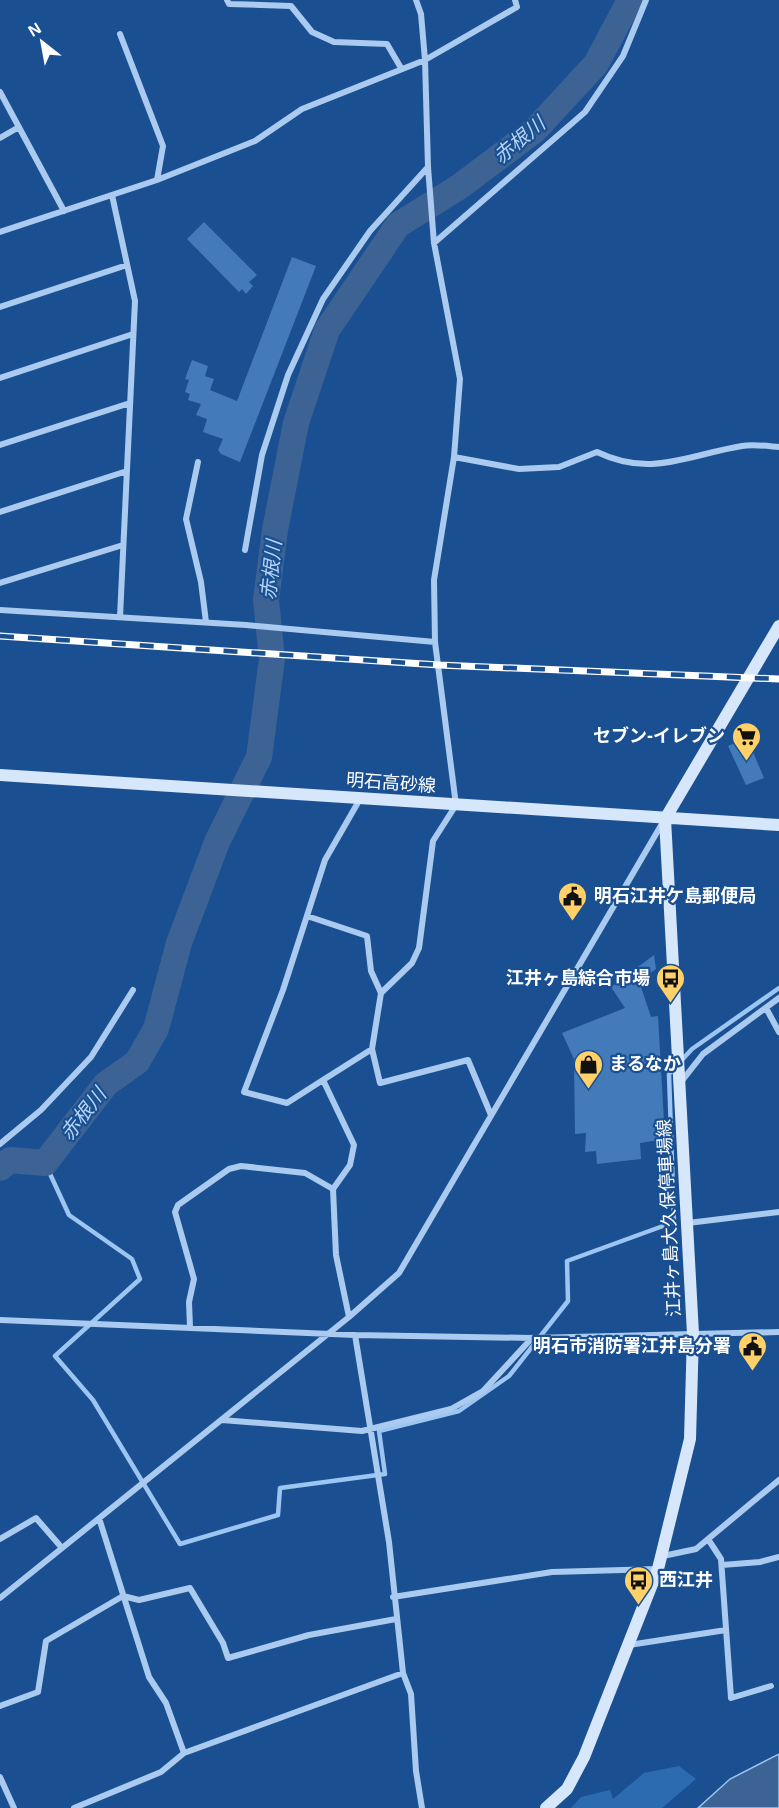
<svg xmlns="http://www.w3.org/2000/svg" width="779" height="1808" viewBox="0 0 779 1808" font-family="Helvetica,'Noto Sans JP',sans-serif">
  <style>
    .green { fill: #2d6bb0 }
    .water { fill: #3c6393; stroke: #9cc5f1; stroke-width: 1.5 }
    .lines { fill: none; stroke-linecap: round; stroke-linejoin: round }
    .stream { stroke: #9cc5f1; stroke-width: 4.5 }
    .river { stroke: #3c6393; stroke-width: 26 }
    .building { fill: #437ab9 }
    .minor { stroke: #aacaef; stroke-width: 6 }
    .secondary { stroke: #d7e7fb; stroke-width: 12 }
    .rail-casing { stroke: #fff; stroke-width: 7 }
    .rail { stroke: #1a5092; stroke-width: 4.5; stroke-dasharray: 14; stroke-linecap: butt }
    .labels { text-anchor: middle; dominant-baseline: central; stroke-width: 4.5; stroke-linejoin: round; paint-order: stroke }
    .poi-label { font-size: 18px; font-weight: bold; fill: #fff; stroke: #1a5092; text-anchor: end }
    .street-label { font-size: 18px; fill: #fff; stroke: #1a5092 }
    .water-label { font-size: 20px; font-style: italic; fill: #b6d4f6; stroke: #1a5092 }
  </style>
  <rect width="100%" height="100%" fill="#1a5092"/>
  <path class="green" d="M679,1766l17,13 -34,29h-91l10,-11 29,-7 3,9 31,-26z"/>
  <path class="water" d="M779,1754v54h-81l32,-29z"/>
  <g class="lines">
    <path class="stream" d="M45,1163l24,52 63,44 8,20 -85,77 38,44 87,144 98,-29 2,-27 105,-14 -6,-43 80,-20 50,-35 59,-75 -1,-40 107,-39 -5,-148 23,-25 87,-61"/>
    <path class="river" d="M0,1168l10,-8 35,3 61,-79 31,-22 19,-33 23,-86 38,-101 42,-85 13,-98 -6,-59 9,-70 21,-107 31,-93 71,-105 61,-38 76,-57 61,-66 34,-64"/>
  </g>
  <path class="building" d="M204,222l53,53 -8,7 4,4 -7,8 -4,-5 -3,3 -52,-53z
    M292,257l24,9 -76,196 -19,-8 -3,-4 5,-11 -20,-7 4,-13 -11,-4 5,-11 -13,-4 2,-6 -5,-2 4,-12 -4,-1 7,-19 16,6 -3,10 9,3 -4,11 27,11z
    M747,738l17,40 -18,7 -18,-39z
    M654,955l2,14 -17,12 12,36 7,-1 7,123 -25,4 1,16 -44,5 -1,-13 -11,1 1,-19 -11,1 -1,-75 -12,-26 63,-25 -14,-21z"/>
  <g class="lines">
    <path class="minor" d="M227,0l2,4 62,2 21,26 22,10 53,2 14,24
      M120,34l43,112 -6,34
      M0,92l64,119
      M0,138l19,-11
      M112,195l23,106 -15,316
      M0,232l157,-52 98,-39 47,-32 123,-49 92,-53 -2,-7
      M434,243l151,-131 38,-56 23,-56
      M0,307l127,-42
      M0,378l133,-44
      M0,445l130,-42
      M454,457l65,12 40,-2 38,-15c54,26 90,3 145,-6 11,-2 25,0 37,1
      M198,462l-12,57 15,63 5,40
      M0,512l127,-41
      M245,550l17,-95 26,-80 35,-76 47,-68 58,-64
      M0,583l123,-38
      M0,610l246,15 189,17
      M307,916l60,20 4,35 10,22
      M766,1008l13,24
      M372,1049l8,34 88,-23 23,55
      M323,1080l-36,23 -43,-11 39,-102 42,-130 35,-61
      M681,1082l22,-28 76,-56
      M0,1144l41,-34 50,-53 42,-67
      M688,1223l91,-11
      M349,1317l-13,-62 -3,-66 17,-24 4,-20 -31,-65 49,-31 9,-56 31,-30 7,-15 14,-107 23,-36 -21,-163 -1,-62 20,-123 6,-78 -26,-136 -6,-76 -3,-107 -4,-46 -5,-14
      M0,1320l355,15 177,3 247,-6
      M190,1327l-1,-25 5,-23 -19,-67 3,-7 51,-36 12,-3 64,7 28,16
      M355,1335l34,207 14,131 8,21 5,77 6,37
      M222,1420l140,11 89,-22 32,-18 49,-53
      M99,1518l50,159 17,26 18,50
      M0,1539l36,-21 26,30
      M708,1539l13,20 10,139 40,-12
      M663,1556l33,-7 83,-69
      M722,1565l38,-3 19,-5
      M393,1597l159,-25 106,-3
      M0,1598l349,-281 50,-44 264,-451
      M629,1645l97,-15
      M0,1706l38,-14 8,-51 77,-45 16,4 51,-12 33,55 5,15 81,-23 87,-16
      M0,1777l14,31
      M74,1808l87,-36 23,-19 219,-80"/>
    <path class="secondary" d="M0,775l779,50
      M546,1808l21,-19 17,-32 74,-188 32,-130 3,-105 -28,-515 114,-193"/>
    <defs>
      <path id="rail" d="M0,636l439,29 340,14"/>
    </defs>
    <use href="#rail" class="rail-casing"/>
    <use href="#rail" class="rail"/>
  </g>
  <defs>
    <symbol id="supermarket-pin" viewBox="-11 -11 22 30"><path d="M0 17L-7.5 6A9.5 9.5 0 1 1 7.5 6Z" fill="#ffd168" stroke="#1a5092"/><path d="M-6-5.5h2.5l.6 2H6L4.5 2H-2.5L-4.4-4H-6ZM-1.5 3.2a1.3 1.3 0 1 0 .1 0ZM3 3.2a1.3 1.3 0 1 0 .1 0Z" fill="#111"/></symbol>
    <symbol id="civic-pin" viewBox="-11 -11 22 30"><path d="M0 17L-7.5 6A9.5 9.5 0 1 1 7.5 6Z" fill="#ffd168" stroke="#1a5092"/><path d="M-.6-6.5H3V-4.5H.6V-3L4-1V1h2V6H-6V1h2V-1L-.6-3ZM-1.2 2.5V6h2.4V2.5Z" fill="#111"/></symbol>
    <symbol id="bus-pin" viewBox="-11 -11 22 30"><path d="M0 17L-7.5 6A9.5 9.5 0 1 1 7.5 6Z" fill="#ffd168" stroke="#1a5092"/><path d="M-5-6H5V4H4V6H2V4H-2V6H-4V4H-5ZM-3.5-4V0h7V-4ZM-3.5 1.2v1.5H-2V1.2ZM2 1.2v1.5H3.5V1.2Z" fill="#111"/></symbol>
    <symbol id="shop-pin" viewBox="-11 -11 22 30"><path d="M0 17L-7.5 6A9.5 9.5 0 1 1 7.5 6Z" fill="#ffd168" stroke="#1a5092"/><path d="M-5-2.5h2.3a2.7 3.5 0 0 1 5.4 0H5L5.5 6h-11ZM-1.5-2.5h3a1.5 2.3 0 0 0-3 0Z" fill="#111"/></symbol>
  </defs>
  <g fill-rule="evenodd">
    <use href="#supermarket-pin" x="730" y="720" width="33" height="45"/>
    <use href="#civic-pin" x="556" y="880" width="33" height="45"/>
    <use href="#bus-pin" x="654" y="962" width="33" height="45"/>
    <use href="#shop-pin" x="572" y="1048" width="33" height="45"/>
    <use href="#civic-pin" x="736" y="1330" width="33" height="45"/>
    <use href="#bus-pin" x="622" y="1564" width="33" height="45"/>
  </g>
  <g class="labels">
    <g class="poi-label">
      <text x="725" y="736">セブン-イレブン</text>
      <text x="594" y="896" text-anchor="start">明石江井ケ島郵便局</text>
      <text x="650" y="978">江井ヶ島綜合市場</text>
      <text x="609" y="1064" text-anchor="start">まるなか</text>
      <text x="731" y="1346">明石市消防署江井島分署</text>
      <text x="659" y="1580" text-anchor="start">西江井</text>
    </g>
    <g class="street-label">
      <text transform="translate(391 783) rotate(4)">明石高砂線</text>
      <text transform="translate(669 1218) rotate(-93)">江井ヶ島大久保停車場線</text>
    </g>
    <g class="water-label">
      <text transform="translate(519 140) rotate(-40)">赤根川</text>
      <text transform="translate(271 570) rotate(-84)">赤根川</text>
      <text transform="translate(83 1114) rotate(-52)">赤根川</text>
    </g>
  </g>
  <g transform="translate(42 42) rotate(329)" stroke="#1a5092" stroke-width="4.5" paint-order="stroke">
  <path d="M0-4.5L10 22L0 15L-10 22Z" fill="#ffffff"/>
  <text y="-9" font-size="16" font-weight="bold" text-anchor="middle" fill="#ffffff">N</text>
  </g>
</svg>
